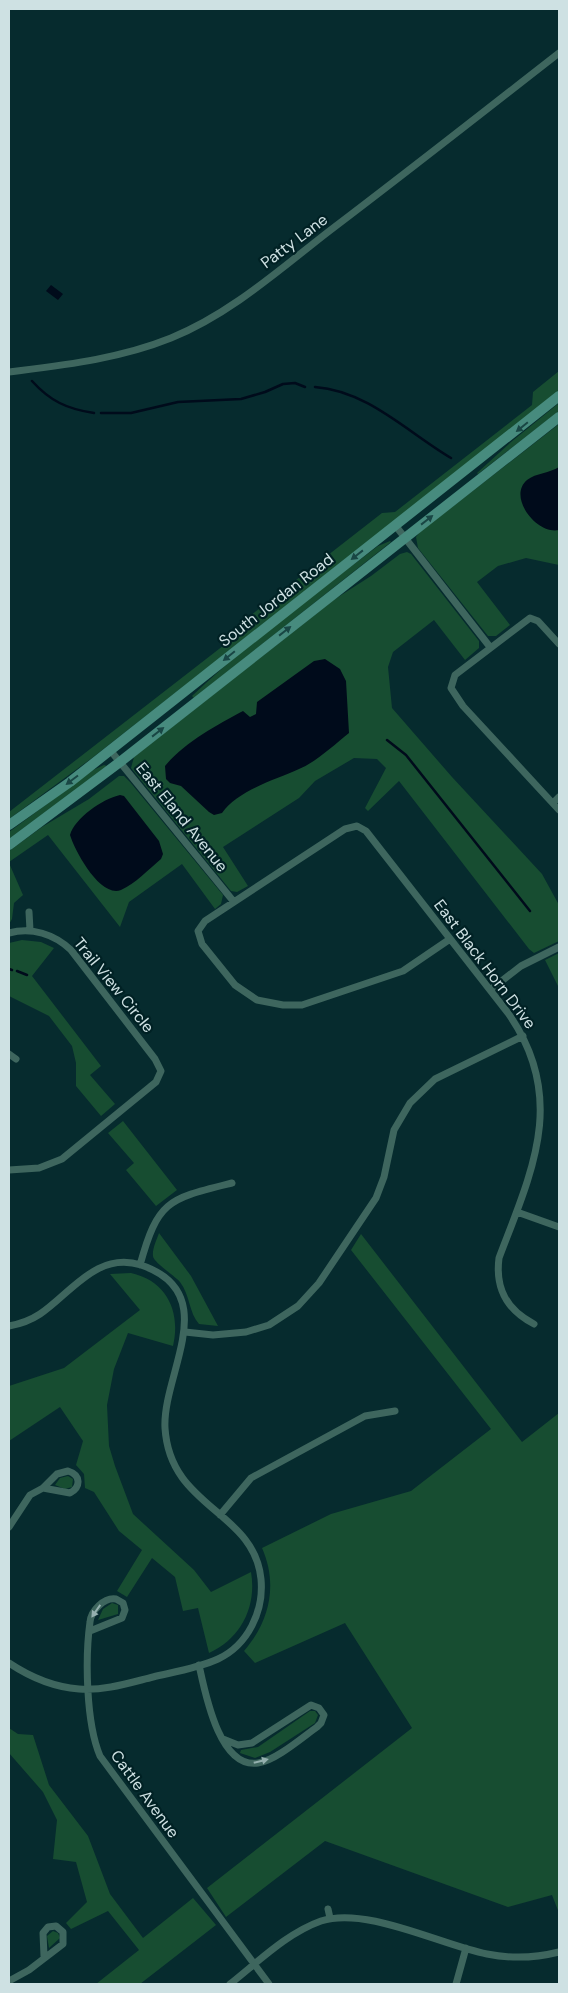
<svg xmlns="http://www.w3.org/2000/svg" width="568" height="1993" viewBox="0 0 568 1993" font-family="'DM Sans',sans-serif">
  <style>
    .green { fill: #174d31 }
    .water { fill: #000b1b }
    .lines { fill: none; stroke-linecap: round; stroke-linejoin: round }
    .stream { stroke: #000b1b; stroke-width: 2.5 }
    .street { stroke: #3e665e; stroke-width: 7 }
    .secondary { stroke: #478b7e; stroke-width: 10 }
    .oneway { fill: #194644 }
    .oneway2 { fill: #94b0ae }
    .labels { text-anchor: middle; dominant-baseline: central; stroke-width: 4.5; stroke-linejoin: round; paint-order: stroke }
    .street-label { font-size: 16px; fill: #cee1e3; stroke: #002124 }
  </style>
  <rect width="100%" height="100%" fill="#062b2e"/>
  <path class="green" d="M559,371v19l-22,19 -445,349 -83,61v-7l228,-177 4,-12 141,-110 13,-1 137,-107 1,-13z
    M559,403v8l-81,63 -1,-1 34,-31z
    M559,424v141l-33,-7 -28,8 -21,16 33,43 -14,11h-8l-70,-88 -2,-11 4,-5z
    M390,541l1,1 -197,156 -2,-2c58,-55 123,-102 186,-150z
    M407,552l4,2 68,87v7l-14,12 -31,-40 -41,32 -5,15 4,41 60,69 90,97 17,31v36l-25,12 -5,-4 -130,-168 -31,30 -3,-3 21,-40 -9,-9 -23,-1 -39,23 -16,17 -76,49 25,39 -11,6 -6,-1 -100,-123 3,-11 201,-158 36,-23 29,-22z
    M104,765l3,1 -98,73v-7l84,-62z
    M119,776h5l6,6 93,113 -2,9 -6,5 -33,-45 -53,38 -9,25 -72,-92 -39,27v-11l33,-24 47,-28z
    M9,863l14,32 -9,8 -2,16 -3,5z
    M22,940l19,2 13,6 -22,28 69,90 -11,9 25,29 -14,12 -25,-30v-23l-4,-17 -23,-30 -40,-20v-53z
    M559,953v35l-14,-28z
    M123,1121l54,69 -21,16 -30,-36 8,-7 -26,-30z
    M159,1233l32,43 27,50 -19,-2c-10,-11 -9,-29 -19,-42 -5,-6 -27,-20 -27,-26 -1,-7 4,-17 6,-23z
    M361,1234l161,208 37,-29v500l-7,-18 -44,12 -183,-66 -99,76 -19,-29 205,-160 -67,-105 -90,40 -11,-12c26,-30 34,-67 18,-103l69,-34 80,-23 80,-62 -140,-179z
    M131,1273c36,8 50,39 42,73l-45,-13 -14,36 -7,36 2,41 6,20 18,48 61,56 17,22 40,-20c6,34 -10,67 -42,81l-11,-45 -15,3 -8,-34 -23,-19 -25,39 -10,-6 25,-41 -23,-19 -25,-39 -9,-4 -1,-14 -8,-9 7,-24 -23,-34 -51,34v-55l55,-18 76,-58 -30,-36z
    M68,1476l5,3 -1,8 -7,2 -10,-4 5,-7z
    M112,1603l6,2v9l-20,6 5,-11z
    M310,1711h5l3,4 -3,8 -45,29 -15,6 -15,-5 1,-3 17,-3z
    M9,1728l9,6 15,1 16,50 39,51 22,58 33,44 50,-40 23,27 -76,59h-44l43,-34 -31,-39 -37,18 -5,-6 21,-21 -11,-40 -23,-3 4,-39 -14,-28 -34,-39z
    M53,1931l5,2 2,5 -11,10 -2,-12z"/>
  <path class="water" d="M51,285l12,9 -5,6 -12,-9z
    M559,467v63c-22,5 -52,-33 -32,-50 9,-7 23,-7 32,-13z
    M325,659l15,10 6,12 3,52c-15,12 -33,29 -50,36 -24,11 -61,21 -77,44l-8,2 -5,-3 -28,-26 -11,-3 -4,-4 -1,-13c20,-24 52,-41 78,-55l7,6 6,-3 1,-12 57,-41z
    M120,795l4,1 35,45 4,13 -2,5c-12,10 -26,25 -40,31 -21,8 -46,-39 -51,-55 5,-17 32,-36 50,-40z"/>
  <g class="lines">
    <path class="stream" d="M32,381c18,20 35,28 62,32
      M315,387c53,4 92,45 136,71
      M101,413h30l47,-11 63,-3 24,-7 18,-8 12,-1 10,4
      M387,740l19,15 124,156
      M9,969l3,1
      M17,971l10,4"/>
    <path class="street" d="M9,372c55,-7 110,-13 162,-34 59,-24 108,-68 157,-106 78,-59 154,-119 231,-179
      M395,525l95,122
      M559,644l-21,-23 -8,-3 -75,57 -4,13 12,18 96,104
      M110,750l124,152
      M553,803l6,-6
      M29,912l1,18
      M9,933c23,-6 45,1 62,17l84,109 6,12 -5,11 -94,77 -23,9 -30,2
      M450,939l-47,32 -101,34h-19l-26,-5 -22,-15 -33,-41 -4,-13 7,-10 140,-92 12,-3 9,5 142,182c60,85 24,158 -9,245 -4,31 8,52 35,66
      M490,990l31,-24 38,-19
      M9,1054l7,5
      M517,1212l42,15
      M140,1265c18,-65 28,-66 92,-82
      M9,1326c11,-2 22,-6 31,-12 31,-21 57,-63 101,-49 83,28 21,109 24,163 5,81 89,82 96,151 3,32 -13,66 -43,80 -20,9 -44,13 -65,18 -24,6 -49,14 -74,12 -26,-2 -49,-12 -70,-26
      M185,1332l28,3 33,-3 23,-7 29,-19 21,-23 57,-85 8,-21 10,-47 16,-27 25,-24 88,-43
      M220,1515l31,-37 114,-62 30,-5
      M9,1527l21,-32 13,-7 14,-14 11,-3c13,4 13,16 2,22l-27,-5
      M90,1631l32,-13 3,-8 -2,-7 -7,-4c-12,-2 -25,12 -26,23 -5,36 -4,101 10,134l169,228
      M199,1665c6,27 20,104 59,98 17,-2 45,-26 59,-36l4,-4 3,-8 -5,-7 -8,-3 -59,38 -14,2 -15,-6
      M328,1909l2,9
      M9,1981l20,-11 34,-26v-12l-7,-6 -8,1 -5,6 1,23
      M230,1984c28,-22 57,-51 91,-63 45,-15 120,24 166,33 25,5 48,4 72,-2
      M456,1984l10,-36"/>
    <path class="secondary" d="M9,825l61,-43 489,-386
      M9,845l111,-83 439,-345"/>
  </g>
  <defs><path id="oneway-solid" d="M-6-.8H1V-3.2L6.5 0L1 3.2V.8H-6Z" transform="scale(1.25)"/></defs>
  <g class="oneway">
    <use href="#oneway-solid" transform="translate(522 427) rotate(141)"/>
    <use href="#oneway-solid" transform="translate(427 520) rotate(-38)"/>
    <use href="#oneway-solid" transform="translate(357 555) rotate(142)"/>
    <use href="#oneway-solid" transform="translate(285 631) rotate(-38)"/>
    <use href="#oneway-solid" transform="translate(229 656) rotate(141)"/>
    <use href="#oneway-solid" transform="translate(158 732) rotate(-38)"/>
    <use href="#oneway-solid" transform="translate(72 780) rotate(143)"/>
  </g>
  <g class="oneway2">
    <use href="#oneway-solid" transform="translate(96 1611) rotate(125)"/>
    <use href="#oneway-solid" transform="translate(261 1761) rotate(-14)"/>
  </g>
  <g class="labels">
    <g class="street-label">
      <text transform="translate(294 241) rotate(-37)">Patty Lane</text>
      <text transform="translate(276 600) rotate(-38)">South Jordan Road</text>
      <text transform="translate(182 817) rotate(51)">East Eland Avenue</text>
      <text transform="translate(485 964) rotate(53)">East Black Horn Drive</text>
      <text transform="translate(114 985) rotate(51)">Trail View Circle</text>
      <text transform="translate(145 1794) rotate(54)">Cattle Avenue</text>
    </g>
  </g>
  <rect width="568" height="1993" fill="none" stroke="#cee1e3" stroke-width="20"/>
</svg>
